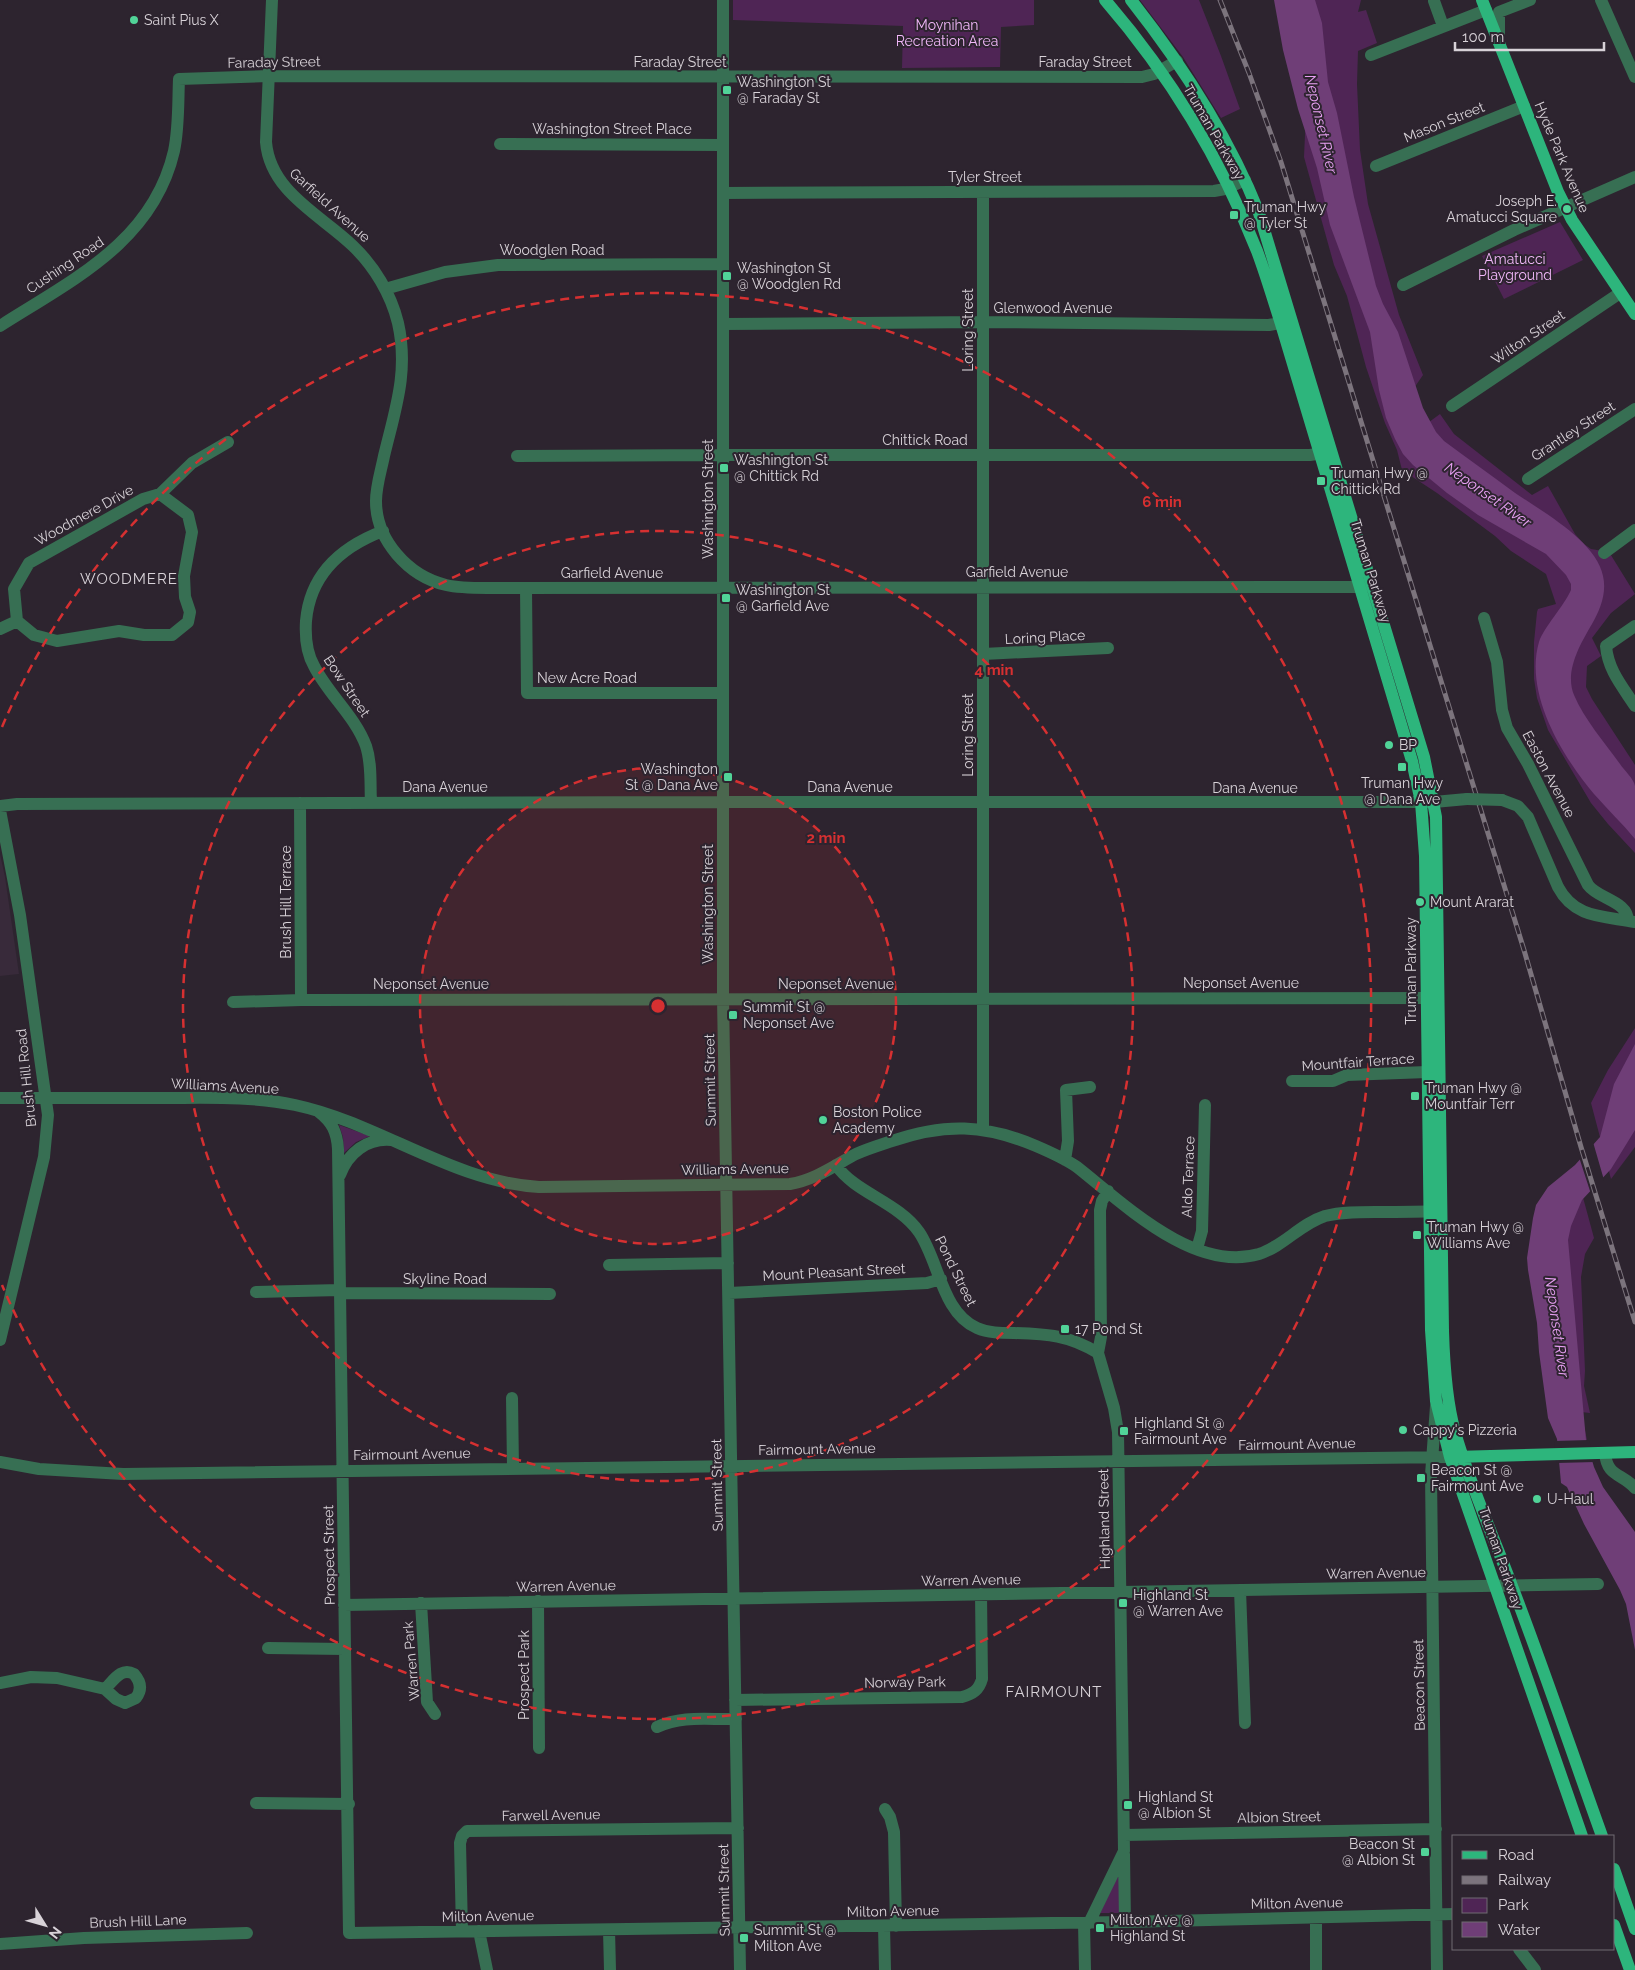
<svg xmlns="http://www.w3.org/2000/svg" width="1635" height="1970" viewBox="0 0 1635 1970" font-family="Raleway,sans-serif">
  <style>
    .built { fill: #382a3a }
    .green { fill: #4f2555 }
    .water { fill: #6f3e77 }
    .pier { fill: #2d242f }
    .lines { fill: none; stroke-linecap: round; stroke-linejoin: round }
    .minor { stroke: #376f53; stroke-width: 12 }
    .major { stroke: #2db57c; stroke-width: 12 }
    .rail-casing { stroke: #7c747d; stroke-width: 5 }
    .rail { stroke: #2d242f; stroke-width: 3; stroke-dasharray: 9; stroke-linecap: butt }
    .minor-bridge { stroke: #376f53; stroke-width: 12 }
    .ring { fill: none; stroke: #d63031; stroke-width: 2.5; stroke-dasharray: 9 6 }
    .poi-dot { fill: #51d398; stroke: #2d242f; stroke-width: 2 }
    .labels { text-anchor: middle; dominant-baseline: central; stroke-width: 4; stroke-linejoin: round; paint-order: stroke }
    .poi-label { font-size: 14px; fill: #d8d2d8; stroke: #2d242f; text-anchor: start }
    .park-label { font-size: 14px; fill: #f1b7f9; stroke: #2d242f }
    .street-label { font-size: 14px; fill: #d8d2d8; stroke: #2d242f }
    .water-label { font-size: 15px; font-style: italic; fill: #e8a0f3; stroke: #2d242f }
    .neighbourhood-label { font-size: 15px; letter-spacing: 1px; fill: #d8d2d8; stroke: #2d242f }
    .centre { fill: #d63031; stroke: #2d242f; stroke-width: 2.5 }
    .ring-label { font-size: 15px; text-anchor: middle; font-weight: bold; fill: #d63031; stroke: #2d242f; stroke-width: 4; stroke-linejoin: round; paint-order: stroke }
  </style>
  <rect width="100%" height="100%" fill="#2d242f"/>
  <path class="built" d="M0,854l5,23 14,97 -19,2z"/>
  <path class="green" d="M733,0h301v25l-33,2 -1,40 -98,1 1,-42 -170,-6z
    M1140,0h59l22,56 19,53 -19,9 -38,-61z
    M1311,0h50l-3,12 8,-2 11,33 -19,8 -1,33 3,66 8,54 31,111 24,60 -11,16 13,34 15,-11 14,20 78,61 16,-9 27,48 9,10 7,5 18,3 26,42 -24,19 -19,25 9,18 -14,10 -1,21 6,12 43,66v88l-27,-29 -17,-21 -43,-73 -11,-32 -3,-19v-37l3,-30 1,-3 18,-5 -10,-30 -35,-23 -16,-15 -58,-43 -35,-23 -5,-20 -12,-27 -19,-56 -19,-71 -13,-31 -30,-108z
    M1560,222l23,38 -79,39 -22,-43z
    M1635,1028v119l-24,32 -20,-76 17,-33z
    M339,1125l31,11 -14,6 -12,11 -1,-16z
    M1578,1179l16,59 -9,16 -4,23 4,94 -1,15 6,27 -9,-1 6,28 -16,-1 -21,-160z
    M1119,1873l1,40h-20z"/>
  <path class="water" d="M1274,0h41l7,23 6,59 9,31 17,84 22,89 7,18 15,28 25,76 13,24 8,9c22,16 45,33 67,49 28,20 85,50 92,86 4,17 -3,34 -11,48 -11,19 -28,47 -18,71 10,24 31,48 46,69 4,6 14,15 15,22 0,15 0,37 0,53 -13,-16 -28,-30 -41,-45 -32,-38 -70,-101 -55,-152 5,-15 25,-36 32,-52v-6l-5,-9 -20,-21 -68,-39 -31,-22 -34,-28 -10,-11 -8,-15 -9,-21 -7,-28 -9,-58 -40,-107 -13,-57 -19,-59 -15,-59z
    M1635,1044v86l-24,39 -29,31 -11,26 -3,14 18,200 8,27 9,20 32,45v118l-9,-46 -6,-14 -36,-66 -17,-37 -6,-4 -4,-44 -9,-21 -9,-66 -2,-29 -9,-53 -1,-12 6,-40 3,-13 12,-18 27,-22 25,-28 14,-53z"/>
  <path class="pier" d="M1593,1142l11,38 -13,14 -12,-37z
    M1589,1440l6,22 -38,1 -3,-22z"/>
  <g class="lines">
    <path class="minor" d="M272,0l-6,142c4,50 55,73 87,104 21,20 38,48 45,77 11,49 -3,87 -14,133 -3,15 -8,30 -8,45 0,39 32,75 70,84 13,3 27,3 41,3l873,-1 10,-2
      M723,0v999l17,971
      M1601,0l34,77
      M1434,1l9,25
      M1499,40v-28l31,-12
      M1371,55l115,-45
      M500,144l223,1
      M1376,166l148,-60
      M723,193l491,-2 11,-2 20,-9
      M1403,285l111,-55 121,-53
      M385,289l60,-17 53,-7 225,-1
      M723,324l260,-2 286,3 21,-4
      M0,326c72,-46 153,-84 174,-175 5,-23 4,-49 5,-72l90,-3 873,1 12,-3 23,-13
      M1452,406l168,-113
      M517,456l206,-1h587l19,-3
      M1528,479l107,-70
      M160,494l28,21 4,17 -8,44 1,21 5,15 -2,10 -16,13h-28l-25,-4 -62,10 -23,-6 -17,-14 -3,-32 15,-26 114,-64z
      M160,494l32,-31 36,-21
      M1604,553l31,-23
      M526,588l1,105h196
      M1484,618l13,44 5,48 5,18 21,36 60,121c10,14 40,16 40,36
      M1635,626l-29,20c2,24 16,40 29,60
      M0,629l17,-8
      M983,654l125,-6
      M1502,800l16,6 10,11 30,70c17,32 46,29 77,35
      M300,803l1,197
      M371,803c-1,-19 1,-39 -5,-57 -11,-30 -38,-52 -52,-80 -8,-14 -9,-29 -8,-45 4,-46 35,-74 77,-90
      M0,806l17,-2 706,-2h711l33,-3
      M0,810l20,105 28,200 -4,42 -44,183
      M233,1002l68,-2 1135,-2
      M1292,1081h41l14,-6 80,-3
      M0,1098c54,0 109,0 163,0 44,0 89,-2 132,7 84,18 158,77 244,82l251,-3c25,-4 45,-19 66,-30 11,-5 24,-9 36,-13 53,-18 92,-17 144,5 14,6 28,12 41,21 47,37 117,106 182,87 25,-8 41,-30 66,-38 16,-4 33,-4 50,-4 21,0 43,0 65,-1
      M319,1112c13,10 18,20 19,37l11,784 776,-11 329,-8
      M983,1129v-937
      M1065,1160l3,-19 -2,-51 24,-3
      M836,1165c19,28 62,37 83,67 20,29 23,81 58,96 11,5 24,5 37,5 33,1 55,2 84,20
      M340,1175c8,-22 27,-37 51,-35
      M1197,1249l5,-18 3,-126
      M609,1265l119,-2
      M256,1292l84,-2
      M340,1293l210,1
      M729,1293l198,-10 14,-4
      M512,1398l1,70
      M1436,1406l-5,69 6,495
      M1605,1453c2,24 17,20 30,35
      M0,1462l39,7 84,5 1327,-17
      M1240,1590l5,133
      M538,1601l1,147
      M421,1603l6,99 8,12
      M344,1605l1254,-21
      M268,1648l77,1
      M0,1683l31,-6 26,1 48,11 11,10 9,4 11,-5c6,-8 5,-16 -2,-24 -13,-7 -20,6 -29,15
      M735,1700l227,-3c11,-3 17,-7 20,-18l-1,-85
      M657,1727c26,-12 52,-7 79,-8
      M256,1803l93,1
      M885,1809l5,8 4,15 2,94
      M1124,1835l312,-6
      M1124,1854l1,68
      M1084,1923l1,47
      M1089,1923l35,-72 -6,-419 -4,-24 -16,-55 3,-16 -1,-127 2,-9 6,-10
      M884,1926l1,44
      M609,1930l1,40
      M462,1931l-2,-88 2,-7 5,-5 271,-3
      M479,1931l8,39
      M0,1944l84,-6 163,-5
      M1519,1949l16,21
      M1316,1970v-52"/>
    <path class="major" d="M1105,0c64,74 116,160 152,251 9,24 16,48 24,73l131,437 9,41 4,54 6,474 5,71 14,56 132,379
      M1131,0c52,66 97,135 128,213l165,544 12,60 7,514c1,33 3,69 12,101 15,53 38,103 57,154 32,83 60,167 90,250
      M1482,0l76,192 14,28 63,94
      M1455,1457l180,-5
      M1614,1869l21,60
      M1614,1925l16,45"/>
    <defs>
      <path id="rail" d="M1220,0l29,73 32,89 243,788 57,197 54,175"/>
    </defs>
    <use href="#rail" class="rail-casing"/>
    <use href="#rail" class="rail"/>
    <path class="minor-bridge" d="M1467,799l35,1"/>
  </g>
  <circle cx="658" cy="1006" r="238" fill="#d63031" fill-opacity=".12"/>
  <g class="ring">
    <circle cx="658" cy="1006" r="238"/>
    <circle cx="658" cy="1006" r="475"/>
    <path d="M2 727A713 713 0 1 1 2 1285"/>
  </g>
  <g class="poi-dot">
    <circle cx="134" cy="20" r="5"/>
    <rect x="722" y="85" width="10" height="10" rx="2.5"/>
    <circle cx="1567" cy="209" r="5"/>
    <rect x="1229" y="210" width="10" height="10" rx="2.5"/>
    <rect x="722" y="271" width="10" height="10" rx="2.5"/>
    <rect x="719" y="463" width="10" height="10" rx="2.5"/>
    <rect x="1316" y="476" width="10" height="10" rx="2.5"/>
    <rect x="721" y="593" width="10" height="10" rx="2.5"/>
    <circle cx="1389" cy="745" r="5"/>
    <rect x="1397" y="762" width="10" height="10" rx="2.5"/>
    <rect x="723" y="772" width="10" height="10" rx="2.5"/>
    <circle cx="1420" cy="902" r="5"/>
    <rect x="728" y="1010" width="10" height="10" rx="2.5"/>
    <rect x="1410" y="1091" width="10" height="10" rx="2.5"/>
    <circle cx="823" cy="1120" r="5"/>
    <rect x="1412" y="1230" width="10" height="10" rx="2.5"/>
    <rect x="1060" y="1324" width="10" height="10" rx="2.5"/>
    <circle cx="1403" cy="1430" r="5"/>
    <rect x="1119" y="1426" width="10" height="10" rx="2.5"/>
    <rect x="1416" y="1473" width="10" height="10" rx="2.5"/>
    <circle cx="1537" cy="1499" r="5"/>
    <rect x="1118" y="1598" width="10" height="10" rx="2.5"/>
    <rect x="1123" y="1800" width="10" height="10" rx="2.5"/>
    <rect x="1420" y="1847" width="10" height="10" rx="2.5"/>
    <rect x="1095" y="1923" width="10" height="10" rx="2.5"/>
    <rect x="739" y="1933" width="10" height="10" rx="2.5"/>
  </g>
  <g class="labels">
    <g class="poi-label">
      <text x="144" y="20">Saint Pius X</text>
      <text x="737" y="82">Washington St<tspan x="737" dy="16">@ Faraday St</tspan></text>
      <text x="1557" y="201" text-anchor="end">Joseph E.<tspan x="1557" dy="16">Amatucci Square</tspan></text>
      <text x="1244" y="207">Truman Hwy<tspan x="1244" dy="16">@ Tyler St</tspan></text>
      <text x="737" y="268">Washington St<tspan x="737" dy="16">@ Woodglen Rd</tspan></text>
      <text x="734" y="460">Washington St<tspan x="734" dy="16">@ Chittick Rd</tspan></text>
      <text x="1331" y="473">Truman Hwy @<tspan x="1331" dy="16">Chittick Rd</tspan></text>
      <text x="736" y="590">Washington St<tspan x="736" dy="16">@ Garfield Ave</tspan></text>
      <text x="1399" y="745">BP</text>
      <text x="718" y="769" text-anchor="end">Washington<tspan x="718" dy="16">St @ Dana Ave</tspan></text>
      <text x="1402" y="783" text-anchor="middle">Truman Hwy<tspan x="1402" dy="16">@ Dana Ave</tspan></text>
      <text x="1430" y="902">Mount Ararat</text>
      <text x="743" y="1007">Summit St @<tspan x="743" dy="16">Neponset Ave</tspan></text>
      <text x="1425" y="1088">Truman Hwy @<tspan x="1425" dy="16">Mountfair Terr</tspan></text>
      <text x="833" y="1112">Boston Police<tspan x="833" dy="16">Academy</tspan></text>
      <text x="1427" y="1227">Truman Hwy @<tspan x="1427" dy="16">Williams Ave</tspan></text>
      <text x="1075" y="1329">17 Pond St</text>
      <text x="1134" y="1423">Highland St @<tspan x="1134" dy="16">Fairmount Ave</tspan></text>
      <text x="1413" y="1430">Cappy's Pizzeria</text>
      <text x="1431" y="1470">Beacon St @<tspan x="1431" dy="16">Fairmount Ave</tspan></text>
      <text x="1547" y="1499">U-Haul</text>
      <text x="1133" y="1595">Highland St<tspan x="1133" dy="16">@ Warren Ave</tspan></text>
      <text x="1138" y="1797">Highland St<tspan x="1138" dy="16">@ Albion St</tspan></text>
      <text x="1415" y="1844" text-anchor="end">Beacon St<tspan x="1415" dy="16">@ Albion St</tspan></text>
      <text x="1110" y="1920">Milton Ave @<tspan x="1110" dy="16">Highland St</tspan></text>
      <text x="754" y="1930">Summit St @<tspan x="754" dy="16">Milton Ave</tspan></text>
    </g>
    <g class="park-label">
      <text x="947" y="25">Moynihan<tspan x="947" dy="16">Recreation Area</tspan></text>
      <text x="1515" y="259">Amatucci<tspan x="1515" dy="16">Playground</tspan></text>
    </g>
    <g class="street-label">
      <text transform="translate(274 62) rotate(-1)">Faraday Street</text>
      <text x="680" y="62">Faraday Street</text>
      <text x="1085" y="62">Faraday Street</text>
      <text transform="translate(1444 122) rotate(-22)">Mason Street</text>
      <text x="612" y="129">Washington Street Place</text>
      <text transform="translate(1214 132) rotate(60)">Truman Parkway</text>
      <text transform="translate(1562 157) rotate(67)">Hyde Park Avenue</text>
      <text x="985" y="177">Tyler Street</text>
      <text transform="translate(330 205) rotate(42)">Garfield Avenue</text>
      <text x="552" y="250">Woodglen Road</text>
      <text transform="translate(65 265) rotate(-34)">Cushing Road</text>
      <text x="1053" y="308">Glenwood Avenue</text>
      <text transform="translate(968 330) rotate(-90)">Loring Street</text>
      <text transform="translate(1528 337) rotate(-34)">Wilton Street</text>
      <text transform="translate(1573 431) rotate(-33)">Grantley Street</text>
      <text x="925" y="440">Chittick Road</text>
      <text transform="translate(708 499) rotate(-90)">Washington Street</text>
      <text transform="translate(84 515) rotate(-29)">Woodmere Drive</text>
      <text transform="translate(1371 571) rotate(73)">Truman Parkway</text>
      <text x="1017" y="572">Garfield Avenue</text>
      <text x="612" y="573">Garfield Avenue</text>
      <text transform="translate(1045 637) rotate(-3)">Loring Place</text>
      <text x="587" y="678">New Acre Road</text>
      <text transform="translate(347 686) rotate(56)">Bow Street</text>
      <text transform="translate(968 735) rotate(-90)">Loring Street</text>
      <text transform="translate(1549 774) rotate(62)">Easton Avenue</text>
      <text x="445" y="787">Dana Avenue</text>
      <text x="850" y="787">Dana Avenue</text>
      <text x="1255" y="788">Dana Avenue</text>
      <text transform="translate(286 902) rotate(-90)">Brush Hill Terrace</text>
      <text transform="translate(708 904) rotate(-90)">Washington Street</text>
      <text transform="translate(1411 971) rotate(-90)">Truman Parkway</text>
      <text x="1241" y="983">Neponset Avenue</text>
      <text x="431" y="984">Neponset Avenue</text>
      <text x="836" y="984">Neponset Avenue</text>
      <text transform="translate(1358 1062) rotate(-4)">Mountfair Terrace</text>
      <text transform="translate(26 1078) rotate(-96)">Brush Hill Road</text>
      <text transform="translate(710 1080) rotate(-91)">Summit Street</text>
      <text transform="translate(225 1086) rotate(3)">Williams Avenue</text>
      <text transform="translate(735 1169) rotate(-1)">Williams Avenue</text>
      <text transform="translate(1188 1177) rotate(-88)">Aldo Terrace</text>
      <text transform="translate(956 1271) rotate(64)">Pond Street</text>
      <text transform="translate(834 1272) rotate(-3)">Mount Pleasant Street</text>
      <text x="445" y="1279">Skyline Road</text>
      <text transform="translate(1297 1444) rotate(-1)">Fairmount Avenue</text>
      <text transform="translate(817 1449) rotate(-1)">Fairmount Avenue</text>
      <text transform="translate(412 1454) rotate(-1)">Fairmount Avenue</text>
      <text transform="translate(717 1485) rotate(-91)">Summit Street</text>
      <text transform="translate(1104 1519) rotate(-91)">Highland Street</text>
      <text transform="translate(329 1555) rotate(-91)">Prospect Street</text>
      <text transform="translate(1501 1558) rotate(71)">Truman Parkway</text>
      <text transform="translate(1376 1573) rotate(-1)">Warren Avenue</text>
      <text transform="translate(971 1580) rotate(-1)">Warren Avenue</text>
      <text transform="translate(566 1586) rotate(-1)">Warren Avenue</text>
      <text transform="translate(411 1661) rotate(-95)">Warren Park</text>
      <text transform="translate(524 1675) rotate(-90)">Prospect Park</text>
      <text transform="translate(905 1682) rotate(-1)">Norway Park</text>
      <text transform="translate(1419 1685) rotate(-91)">Beacon Street</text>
      <text transform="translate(551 1815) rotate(-1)">Farwell Avenue</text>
      <text transform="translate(1279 1817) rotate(-1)">Albion Street</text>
      <text transform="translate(724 1890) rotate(-91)">Summit Street</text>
      <text transform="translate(1297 1903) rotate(-1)">Milton Avenue</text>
      <text transform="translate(893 1911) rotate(-1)">Milton Avenue</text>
      <text transform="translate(488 1916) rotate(-1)">Milton Avenue</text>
      <text transform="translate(138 1921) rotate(-2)">Brush Hill Lane</text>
    </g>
    <g class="water-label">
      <text transform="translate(1321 124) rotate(77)">Neponset River</text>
      <text transform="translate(1488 495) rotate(35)">Neponset River</text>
      <text transform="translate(1557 1327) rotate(82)">Neponset River</text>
    </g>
    <g class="neighbourhood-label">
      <text x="129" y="579">WOODMERE</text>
      <text x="1054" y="1692">FAIRMOUNT</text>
    </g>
  </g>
  <circle cx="658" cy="1006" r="8" class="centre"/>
  <g class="ring-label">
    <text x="1162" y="507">6 min</text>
    <text x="994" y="675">4 min</text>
    <text x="826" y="843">2 min</text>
  </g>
  <rect x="1452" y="1835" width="162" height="115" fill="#2d242f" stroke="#716a73"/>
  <rect x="1462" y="1851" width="25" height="8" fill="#2db57c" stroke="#716a73"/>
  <text x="1498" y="1860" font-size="15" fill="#d8d2d8">Road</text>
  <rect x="1462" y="1876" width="25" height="8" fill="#7c747d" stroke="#716a73"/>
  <text x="1498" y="1885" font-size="15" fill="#d8d2d8">Railway</text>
  <rect x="1462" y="1898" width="25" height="15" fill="#4f2555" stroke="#716a73"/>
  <text x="1498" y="1910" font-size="15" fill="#d8d2d8">Park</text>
  <rect x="1462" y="1922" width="25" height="15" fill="#6f3e77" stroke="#716a73"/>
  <text x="1498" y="1935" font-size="15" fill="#d8d2d8">Water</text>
  <g transform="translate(45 1925) rotate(127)" stroke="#2d242f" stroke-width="4" paint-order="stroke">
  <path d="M0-4L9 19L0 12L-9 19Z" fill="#d8d2d8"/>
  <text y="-8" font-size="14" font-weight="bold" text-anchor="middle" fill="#d8d2d8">N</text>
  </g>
  <path d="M1455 42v8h149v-8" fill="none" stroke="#d8d2d8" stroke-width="2.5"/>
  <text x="1462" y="42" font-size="15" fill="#d8d2d8" stroke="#2d242f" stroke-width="4" paint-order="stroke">100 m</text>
</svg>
